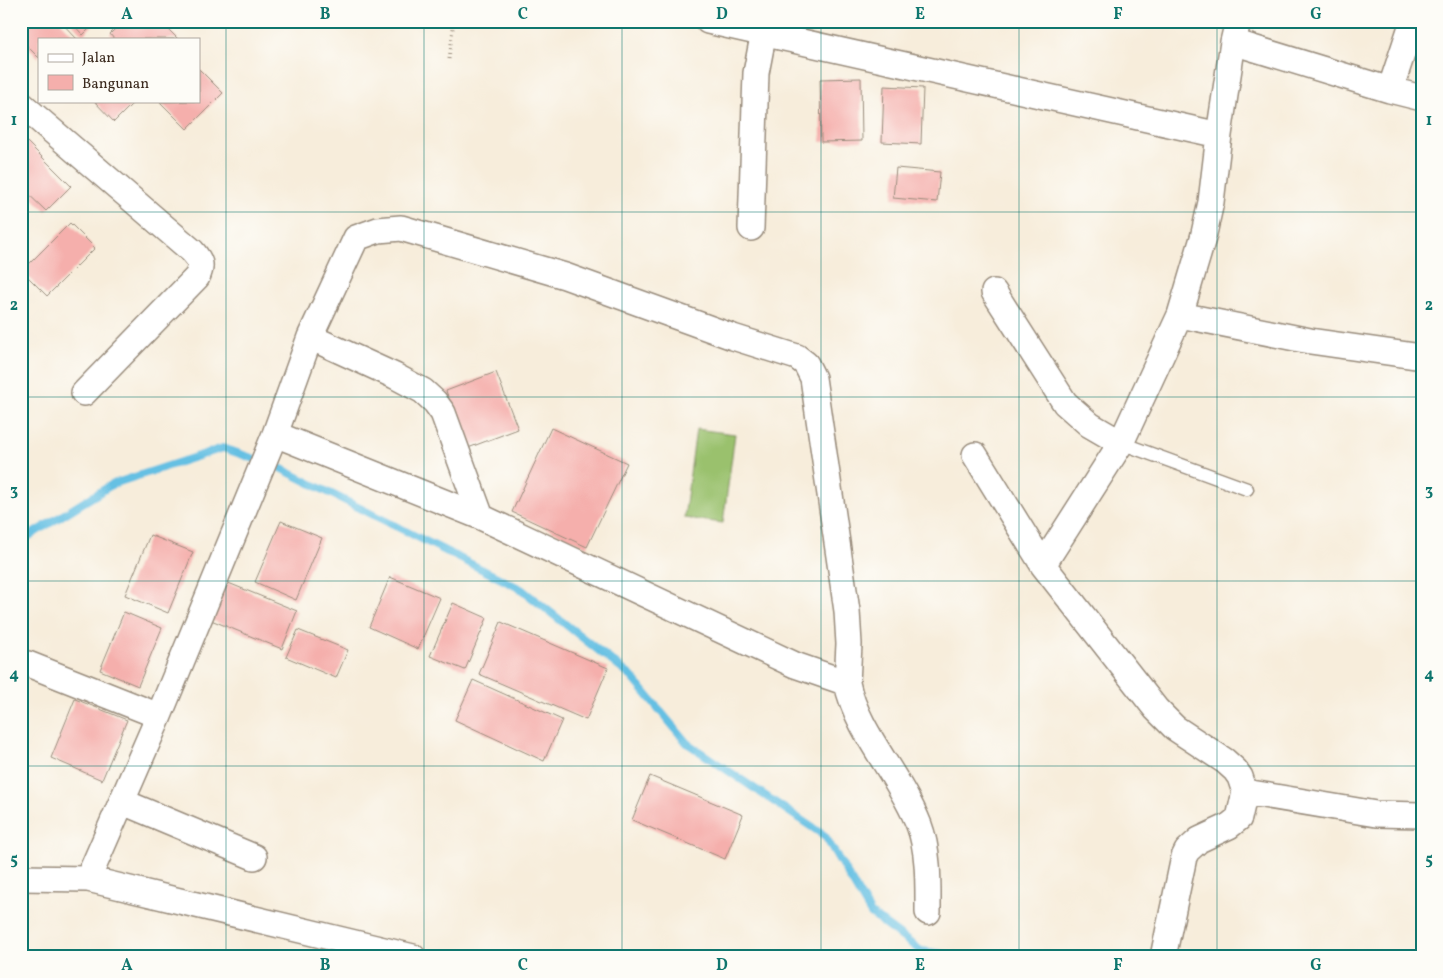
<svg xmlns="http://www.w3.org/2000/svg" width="1443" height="978" viewBox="0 0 1443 978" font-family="Vollkorn,serif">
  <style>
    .pitch { fill: #9ac16d; stroke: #6a7646 }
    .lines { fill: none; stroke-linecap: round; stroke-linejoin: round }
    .stream { stroke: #65c0e3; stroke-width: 8 }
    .building { fill: #f5afac }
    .service-casing { stroke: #998c7c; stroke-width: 15 }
    .minor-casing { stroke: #998c7c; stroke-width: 28 }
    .path { stroke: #998c7c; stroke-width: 3; stroke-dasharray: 1 4; stroke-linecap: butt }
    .service { stroke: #fff; stroke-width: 12 }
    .minor { stroke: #fff; stroke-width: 25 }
    .grid { fill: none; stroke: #0f766e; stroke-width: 1; stroke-opacity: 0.55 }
    .neatline { fill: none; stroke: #0f766e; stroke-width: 2 }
    .grid-label { font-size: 16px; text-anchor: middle; font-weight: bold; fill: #0f766e }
  </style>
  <rect width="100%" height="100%" fill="#fdfcf7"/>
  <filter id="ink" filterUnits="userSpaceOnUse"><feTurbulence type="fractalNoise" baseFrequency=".02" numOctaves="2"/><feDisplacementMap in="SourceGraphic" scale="10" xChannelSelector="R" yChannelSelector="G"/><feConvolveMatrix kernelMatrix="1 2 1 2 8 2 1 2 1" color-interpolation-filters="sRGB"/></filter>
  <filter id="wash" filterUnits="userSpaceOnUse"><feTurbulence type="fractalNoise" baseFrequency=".0096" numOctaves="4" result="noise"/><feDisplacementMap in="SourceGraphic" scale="20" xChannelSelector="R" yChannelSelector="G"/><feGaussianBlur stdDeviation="1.12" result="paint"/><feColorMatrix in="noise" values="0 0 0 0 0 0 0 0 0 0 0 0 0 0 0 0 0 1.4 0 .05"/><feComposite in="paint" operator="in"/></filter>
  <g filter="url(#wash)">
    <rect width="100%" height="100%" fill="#f7eddb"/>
    <path class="pitch" d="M696,429l39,5 -12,89 -39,-5z"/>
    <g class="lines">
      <path class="stream" d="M21,541l92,-57 110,-36 55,19 243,122 111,88 55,66 138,93 46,78 50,37 44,6"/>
    </g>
    <g id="blocks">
      <path class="building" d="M21,21h39l17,18h-38v19l-18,-18z
        M70,21h27l-14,14z
        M123,21h37l18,18h-64l-4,-5z
        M199,69l24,24 -36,36 -27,-27 39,-1z
        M861,78l1,63 -41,1 -1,-63z
        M884,86l39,2 -2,56 -39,-2z
        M94,101h41l-21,21z
        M27,142l44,44 -25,25 -25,-24v-40z
        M896,168l44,4 -3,30 -44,-4z
        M70,223l25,25 -48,48 -25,-25z
        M496,372l22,57 -50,19 -22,-57z
        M551,428l76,35 -40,84 -75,-35z
        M281,521l41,17 -26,62 -41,-18z
        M150,535l43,17 -25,61 -43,-18z
        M390,577l50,21 -22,51 -49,-22z
        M226,582l71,29 -15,38 -71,-29z
        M453,603l34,15 -22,52 -35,-14z
        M124,612l38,16 -24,58 -38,-16z
        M501,622l107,46 -22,52 -107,-46z
        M298,630l50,20 -12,28 -50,-21z
        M473,680l89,40 -18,41 -89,-41z
        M75,699l52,21 -25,60 -51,-22z
        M650,776l93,39 -18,44 -93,-39z"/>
    </g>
  </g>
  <g filter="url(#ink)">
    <use href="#blocks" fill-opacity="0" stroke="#998c7c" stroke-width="1"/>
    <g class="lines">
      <defs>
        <path id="service" d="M1121,443l126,46"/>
        <path id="minor" d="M708,21l511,114
          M1233,42l157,48 32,8
          M1390,90l23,-69
          M21,104l171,147c8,9 11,14 5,26l-113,116
          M751,228l5,-155 10,-52
          M994,292l71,111 25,22 31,18
          M1180,315l130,26 112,16
          M310,337l85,39 28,15 12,11 8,11 38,104
          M975,455l68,110 113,144 19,19 50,33 10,9 5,7 5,15 -6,26 -10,8 -30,14 -12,11 -3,6 -21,100
          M1043,565l78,-122 59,-128 23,-77 8,-36 8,-67 14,-93 5,-21
          M28,664l131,52
          M847,683c10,49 53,93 72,142 10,26 9,59 9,87
          M1245,792l131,22 46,1
          M123,802l131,55
          M21,878l67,1 325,78
          M88,879l71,-163 116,-282 35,-97 46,-99 22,-8 23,-2 164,48 168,61 64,20 9,7 7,14 34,233 2,33 -2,39 -52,-18 -314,-148 -206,-83"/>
      </defs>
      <use href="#service" class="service-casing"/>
      <use href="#minor" class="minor-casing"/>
      <path class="path" d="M449,59l5,-38"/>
      <use href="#service" class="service"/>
      <use href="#minor" class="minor"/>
    </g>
  </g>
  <path class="grid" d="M226,21v936M424,21v936M622,21v936M821,21v936M1019,21v936M1217,21v936M21,212h1401M21,397h1401M21,581h1401M21,766h1401"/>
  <rect width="1443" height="978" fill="none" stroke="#fdfcf7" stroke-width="55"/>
  <rect x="38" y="38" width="162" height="65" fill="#fdfcf7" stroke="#afa8a0"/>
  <rect x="48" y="54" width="25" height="8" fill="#ffffff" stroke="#afa8a0"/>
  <text x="82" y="62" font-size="15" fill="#3b2a1e">Jalan</text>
  <rect x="48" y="75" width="25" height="15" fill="#f5afac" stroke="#afa8a0"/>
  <text x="82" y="88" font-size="15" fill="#3b2a1e">Bangunan</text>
  <rect x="28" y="28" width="1388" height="922" class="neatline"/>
  <g class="grid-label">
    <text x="127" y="19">A</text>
    <text x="325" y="19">B</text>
    <text x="523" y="19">C</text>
    <text x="722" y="19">D</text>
    <text x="920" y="19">E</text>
    <text x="1118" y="19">F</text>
    <text x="1316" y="19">G</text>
    <text x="14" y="125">1</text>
    <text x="1429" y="125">1</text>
    <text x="14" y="310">2</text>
    <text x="1429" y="310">2</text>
    <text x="14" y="495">3</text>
    <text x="1429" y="495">3</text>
    <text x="14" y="679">4</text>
    <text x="1429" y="679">4</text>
    <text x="14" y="864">5</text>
    <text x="1429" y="864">5</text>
    <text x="127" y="970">A</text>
    <text x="325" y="970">B</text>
    <text x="523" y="970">C</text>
    <text x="722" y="970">D</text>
    <text x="920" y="970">E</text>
    <text x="1118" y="970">F</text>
    <text x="1316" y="970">G</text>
  </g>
</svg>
